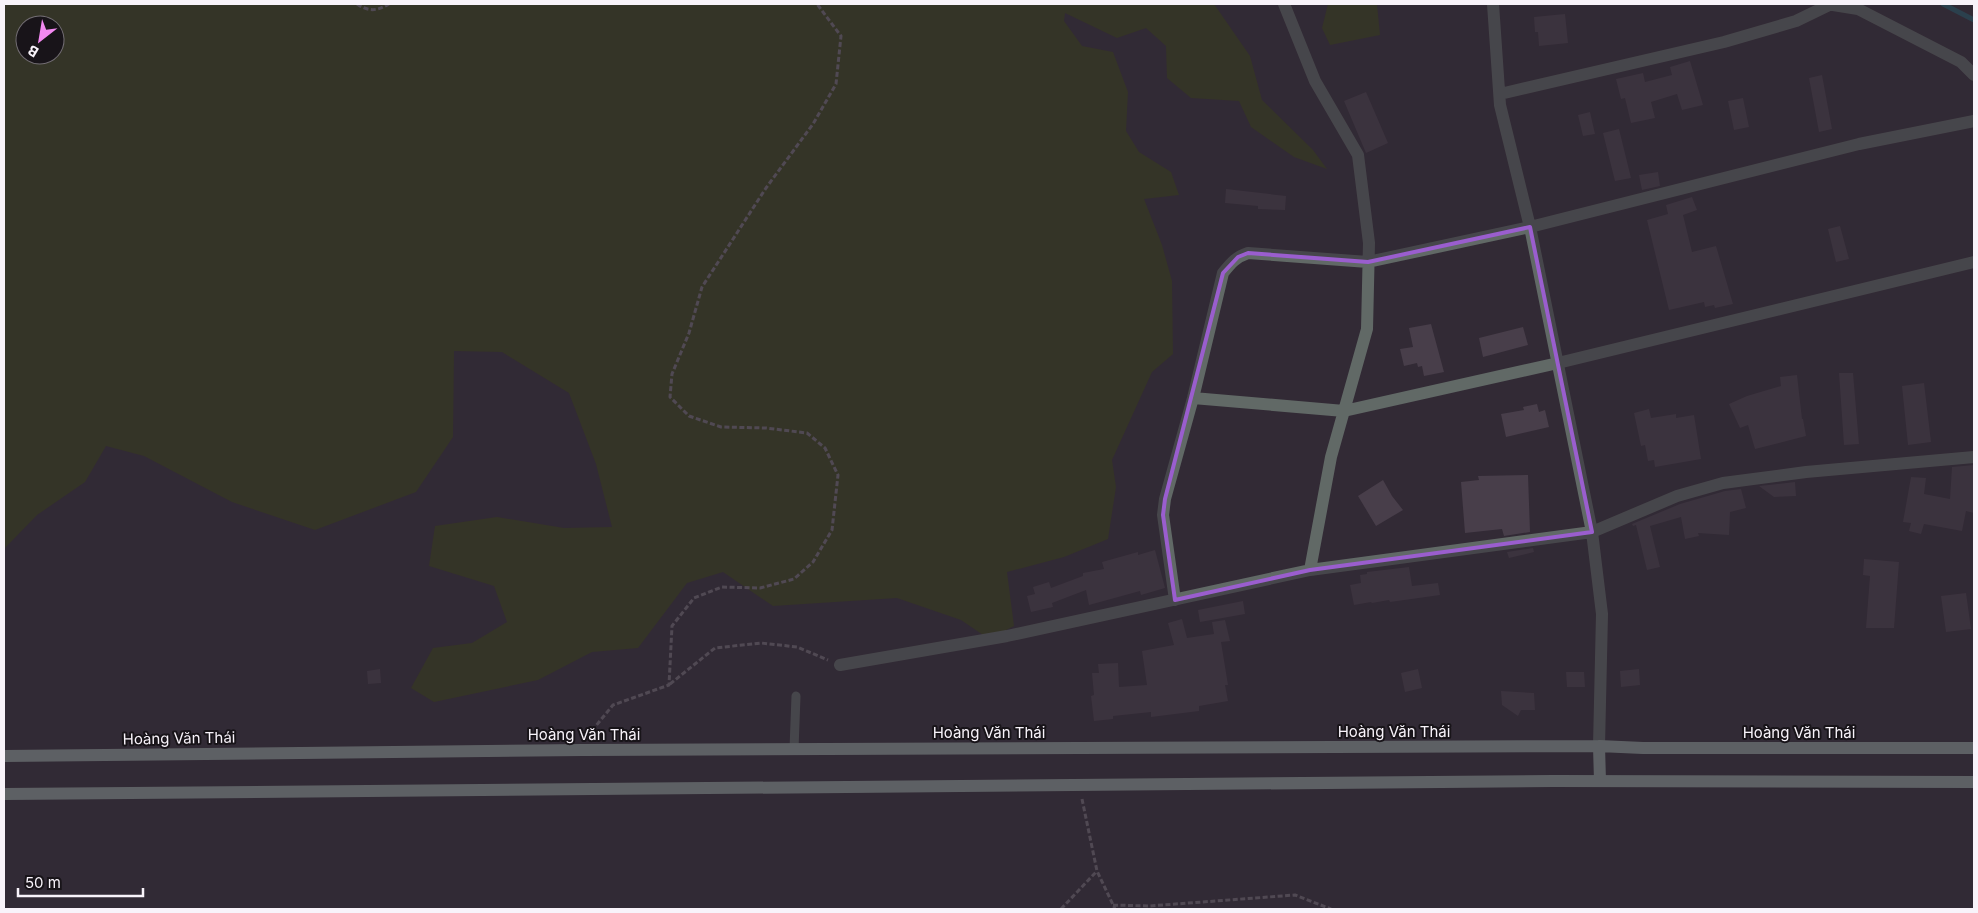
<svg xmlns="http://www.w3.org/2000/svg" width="1978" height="913" viewBox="0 0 1978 913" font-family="Inter,sans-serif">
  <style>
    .green { fill: #394017; fill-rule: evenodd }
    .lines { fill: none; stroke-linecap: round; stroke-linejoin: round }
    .stream { stroke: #245b6c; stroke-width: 5 }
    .building { fill: #483e4a }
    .path { stroke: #766f79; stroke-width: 3; stroke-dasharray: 5 2.5; stroke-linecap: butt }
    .service { stroke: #616966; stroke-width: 9 }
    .minor { stroke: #616966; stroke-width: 12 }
    .primary { stroke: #93a39e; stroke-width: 12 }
    .marked { fill: none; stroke: #9a5ece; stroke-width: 4; stroke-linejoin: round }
    .labels { text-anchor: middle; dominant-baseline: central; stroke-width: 4; stroke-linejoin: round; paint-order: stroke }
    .street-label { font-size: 15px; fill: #f8f3fa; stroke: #181419 }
  </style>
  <rect width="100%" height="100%" fill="#322a35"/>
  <path class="green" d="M4,4h1210l36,52 12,44 51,50 14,19 -33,-12 -43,-30 -12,-26 -48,-3 -24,-20 -1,-32 -20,-18 -29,10 -52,-25 -1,8 18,25 31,6 15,40 -2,39 13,21 32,20 8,23 -35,4 18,46 10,36 1,73 -21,18 -40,88 4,27 -8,52 -44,18 -57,15 7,54 -25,13 -28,-19 -64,-22 -124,8 -50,-34 -36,11 -49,65 -46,4 -54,28 -104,22 -23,-14 22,-40 39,-5 35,-21 -13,-36 -65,-20 6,-40 62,-9 67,11 48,-1 -16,-63 -27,-71 -67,-41 -48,-1 -1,86 -37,55 -101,38 -83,-28 -88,-46 -38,-10 -21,36 -48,33 -33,34zM25,25h30v30h-30z
    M1328,4h49l3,31 -50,10 -8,-17z"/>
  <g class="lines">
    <path class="stream" d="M1943,4l31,16"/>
  </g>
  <path class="building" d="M1565,14l3,29 -29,3 -1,-14h-3l-1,-15z
    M1690,61l13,44 -21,5 -5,-16 -26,8 4,16 -24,5 -6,-25 -4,1 -5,-20 27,-6 2,9 27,-7 -2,-8z
    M1822,75l10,54 -13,3 -10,-54z
    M1366,92l22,51 -22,10 -22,-52z
    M1743,98l6,29 -15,3 -6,-29z
    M1590,112l5,22 -12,2 -5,-21z
    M1619,129l12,49 -16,3 -12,-48z
    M1658,172l2,14 -18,4 -3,-15z
    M1226,189l60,7 -1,14 -27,-1v-3l-33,-3z
    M1692,197l5,13 -14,5 9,37 24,-6 17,58 -18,4 -1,-3 -9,2 -1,-5 -35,8 -22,-90 21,-6 -2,-9z
    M1840,226l9,33 -13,3 -8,-33z
    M1431,324l13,48 -20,4 -2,-10 -4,1 -1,-4 -13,3 -4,-17 13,-2 -4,-19z
    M1523,327l5,18 -45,12 -4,-19z
    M1839,373h14l6,71 -15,1z
    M1797,375l5,44h1l3,17 -51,13 -7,-24 -8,3 -11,-24 18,-8 34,-10 -1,-9z
    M1924,383l7,59 -23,3 -6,-59z
    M1537,404l2,8 6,-2 4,17 -43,10 -5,-23 23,-4 -1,-3z
    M1649,409l2,9 25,-4v4l18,-3 7,44 -46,8 -1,-7 -6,1 -3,-16 -4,1 -7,-33z
    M1974,465v48l-8,-2 -4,20 -38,-7 -3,10 -12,-3 2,-8 -8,-1 8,-45 15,1 -2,16 26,5 2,-32z
    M1528,475l2,57 -26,4 -2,-7 -37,4 -4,-51 18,-2 -1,-4z
    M1383,480l9,16 11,14 -27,16 -18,-30z
    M1795,482l1,14 -22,1 -15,-11z
    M1741,489l5,19 -16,4 -1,23 -31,-2 1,3 -14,3 -4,-22 -31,9 10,41 -13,3 -11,-45 -3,1 -1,-2 48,-20 45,-13z
    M1533,548l1,4 -25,6 -2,-6z
    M1155,550l10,38 -24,7 -1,-4 -51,14 -3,-15 -34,13 1,4 -22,5 -4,-16 8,-2 -2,-7 16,-5 2,6 32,-12v-3l21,-4 -2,-7 36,-10v3z
    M1864,559l35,3 -5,66h-28l4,-52 -7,-1z
    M1409,567l3,19 26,-3 2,12 -50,7 -1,-2 -17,3 -1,-1 -17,3 -4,-20 11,-2 -1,-8 7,-1v-2z
    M1966,593l5,36 -25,3 -5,-36z
    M1243,601l2,13 -45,8 -2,-12z
    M1182,619l5,19 27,-4 -2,-12 13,-2 5,21 -9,1 7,43h-3l3,16 -29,5v5l-48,6v-5l-38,4v3l-19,2 -3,-25 3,-1 -2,-22h7l-1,-9 20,-1 1,24 28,-2 -5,-34 32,-6 -6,-22z
    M380,669l1,14 -13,1 -1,-13z
    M1418,669l4,19 -17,4 -4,-19z
    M1639,669l1,16 -19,2 -1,-16z
    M1566,672h18l1,15h-18z
    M1501,691l33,2 1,17h-14l-3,6 -16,-11z"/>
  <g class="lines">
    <path class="path" d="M357,4c12,8 20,7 32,0
      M670,684l45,-36 46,-5 36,4 31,13
      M588,737l2,-4 23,-28 56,-20 3,-59 22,-28 28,-11 38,1 34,-9 19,-17 19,-32 6,-55 -13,-27 -18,-15 -41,-5 -45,-1 -32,-11 -19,-19 2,-23 17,-41 13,-46 64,-99 47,-64 23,-40 5,-48 -24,-32
      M1082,799l15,72 18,38
      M1113,905l36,1 146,-11 36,14
      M1061,909l36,-38"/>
    <path class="service" d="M794,749l2,-53"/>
    <path class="minor" d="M1284,4l31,77 43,74 11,88 -2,86 -36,128 -21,113
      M1493,4l7,101 30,122 62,305 10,82 -3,132
      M1827,4l31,5 103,53 13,13
      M1500,94l224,-52 72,-21 35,-17
      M1193,398l151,13 214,-48 416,-101
      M1175,600l-12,-85 2,-16 28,-101 30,-125c8,-10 13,-16 25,-20l120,9 162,-35 329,-83 115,-23
      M840,665l167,-29 303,-66 282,-38 85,-36 46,-13 83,-11 168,-15"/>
    <path class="primary" d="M1599,746l1,35
      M4,756l579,-6 1016,-4 44,2h331
      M4,794l1549,-13 421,1"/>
  </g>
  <path d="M0 0H1978V913H0ZM1530,227l62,305 -282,38 -135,30 -12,-85 2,-16 58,-226 15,-16 10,-4 120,9z" fill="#322a35" fill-opacity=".55" fill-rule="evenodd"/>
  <path class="marked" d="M1530,227l62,305 -282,38 -135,30 -12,-85 2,-16 58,-226 15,-16 10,-4 120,9z"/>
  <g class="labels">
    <g class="street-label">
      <text x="1394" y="731">Hoàng Văn Thái</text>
      <text x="989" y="732">Hoàng Văn Thái</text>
      <text x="1799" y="732">Hoàng Văn Thái</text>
      <text x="584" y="734">Hoàng Văn Thái</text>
      <text transform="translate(179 738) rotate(-1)">Hoàng Văn Thái</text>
    </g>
  </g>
  <rect width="1978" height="913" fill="none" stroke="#f8f3fa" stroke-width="10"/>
  <g transform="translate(40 40) rotate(211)"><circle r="24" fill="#181419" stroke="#726d73"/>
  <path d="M0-4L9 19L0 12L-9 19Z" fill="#f389f1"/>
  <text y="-8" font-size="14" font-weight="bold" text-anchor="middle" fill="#f8f3fa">B</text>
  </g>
  <path d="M18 888v8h125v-8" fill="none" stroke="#f8f3fa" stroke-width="2.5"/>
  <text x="25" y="888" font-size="15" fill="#f8f3fa" stroke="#181419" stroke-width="4" paint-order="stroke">50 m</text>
</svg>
